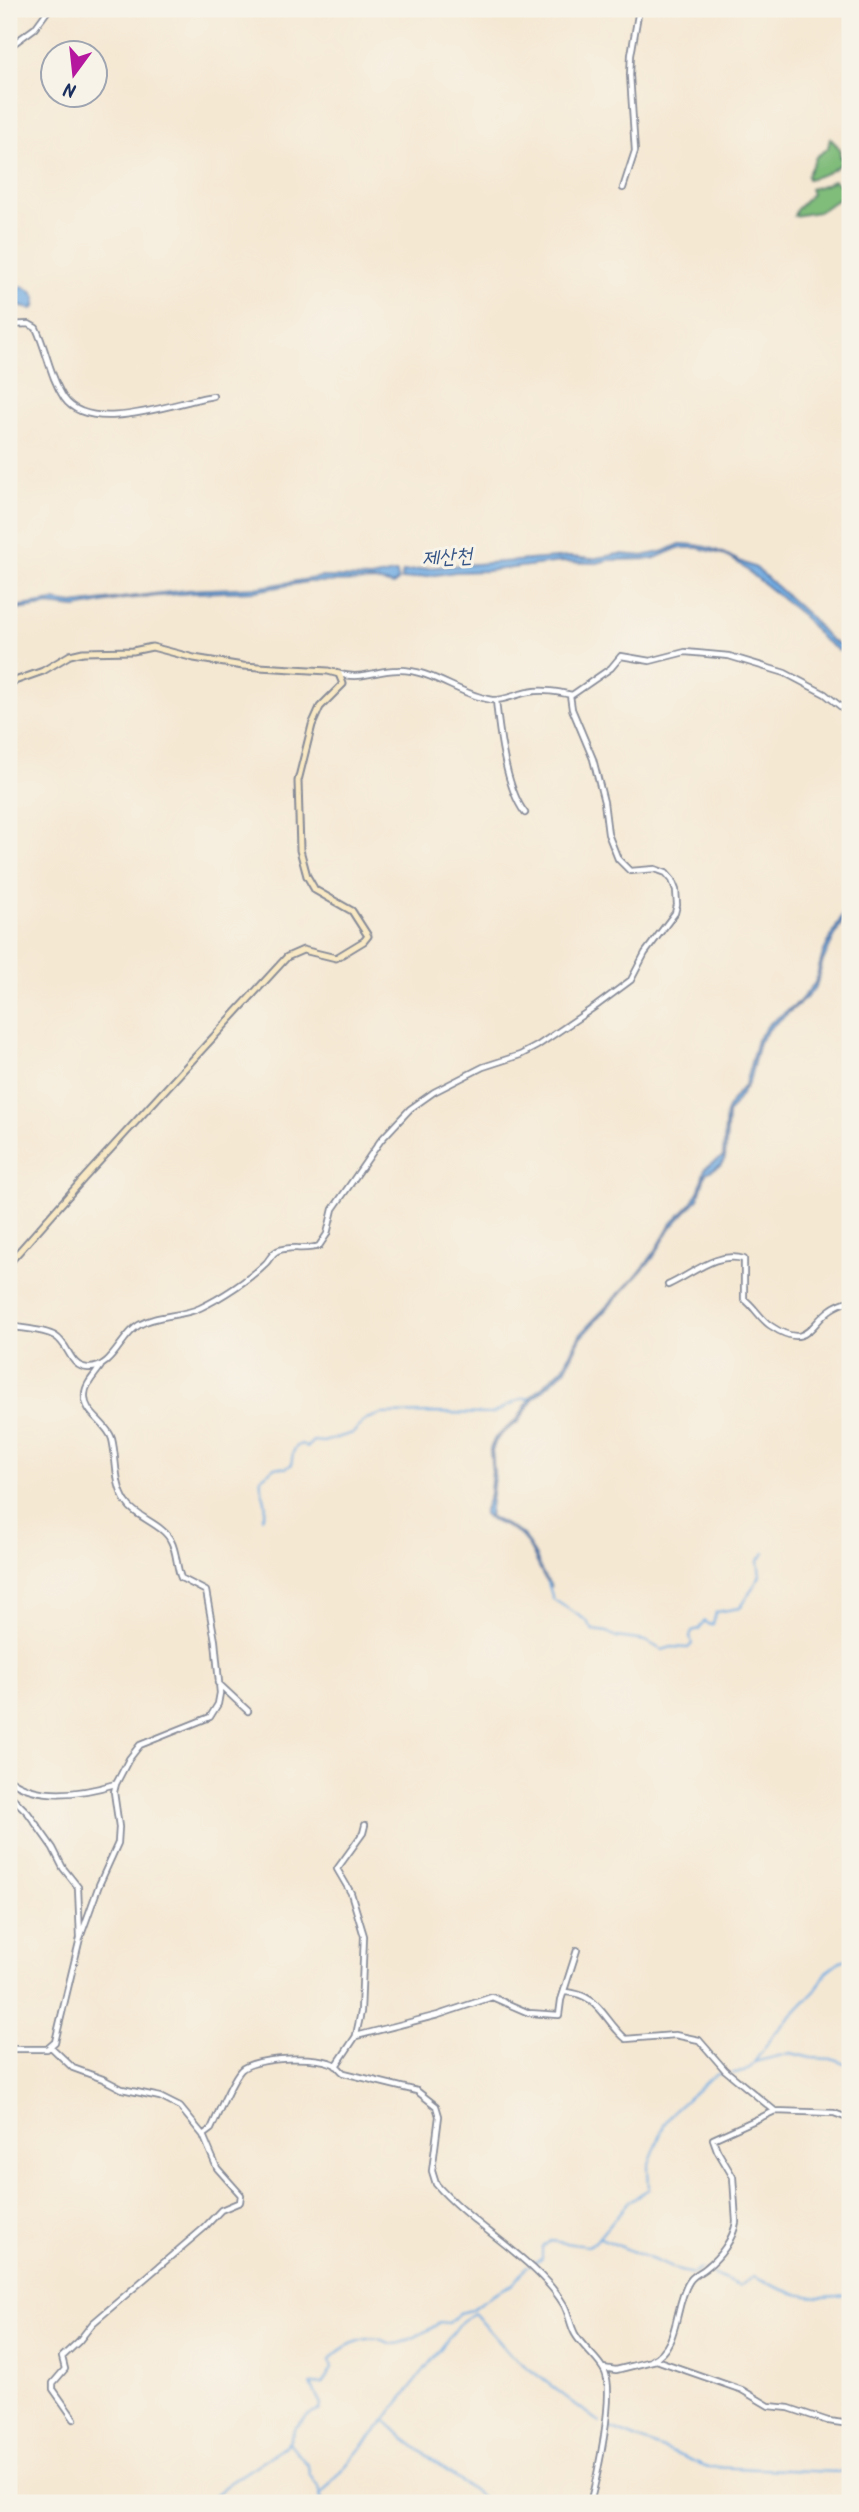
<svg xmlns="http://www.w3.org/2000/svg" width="859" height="2512" viewBox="0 0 859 2512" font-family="Kalam,'Poor Story',sans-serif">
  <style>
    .forest { fill: #80bc7a; stroke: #4e766c; stroke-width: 2 }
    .water { fill: #72ace2; stroke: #466ea0; stroke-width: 2 }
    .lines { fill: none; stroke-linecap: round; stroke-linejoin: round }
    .stream { stroke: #72ace2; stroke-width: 2 }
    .street-casing { stroke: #888c98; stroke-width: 8 }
    .secondary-casing { stroke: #888c98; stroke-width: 9 }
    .street { stroke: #fff; stroke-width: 4.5 }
    .secondary { stroke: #f8e8c3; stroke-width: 5 }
    .labels { text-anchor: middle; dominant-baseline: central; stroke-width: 6; stroke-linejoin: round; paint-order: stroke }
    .water-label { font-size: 21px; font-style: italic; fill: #355486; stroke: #f7f3e8 }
  </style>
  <rect width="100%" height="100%" fill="#f7f3e8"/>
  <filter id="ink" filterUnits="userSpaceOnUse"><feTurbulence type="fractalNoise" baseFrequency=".0143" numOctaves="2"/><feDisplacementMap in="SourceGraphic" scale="14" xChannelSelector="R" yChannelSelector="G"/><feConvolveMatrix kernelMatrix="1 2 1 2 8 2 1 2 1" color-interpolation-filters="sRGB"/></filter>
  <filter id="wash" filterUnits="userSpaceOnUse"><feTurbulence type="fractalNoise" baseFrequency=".00686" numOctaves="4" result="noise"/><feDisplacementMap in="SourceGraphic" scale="28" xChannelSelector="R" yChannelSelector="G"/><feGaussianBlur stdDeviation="1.57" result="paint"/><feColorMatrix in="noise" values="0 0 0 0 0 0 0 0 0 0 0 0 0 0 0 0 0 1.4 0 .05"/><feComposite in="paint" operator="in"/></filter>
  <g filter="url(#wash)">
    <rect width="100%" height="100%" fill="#f5e8d3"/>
    <path class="forest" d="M830,138l10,11v9l10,-7v5c-15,13 -21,18 -42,23l-1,-3 9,-19 12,-9z
      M834,180l6,5 10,-1v8l-32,20 -24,4 2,-6 16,-16 -2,-5 17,-5z"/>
    <path class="water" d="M22,286l9,5 5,6 -1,10 -4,2 -9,-2 -7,-7 2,-12z
      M680,544c39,1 45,13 76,24l54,49 19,22 9,5h12v9l-12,-3 -16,-11 -21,-25 -64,-52 -15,-8 -24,-6h-20l-25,11 -45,1 -11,3 -36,-1 -75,9 -31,1 -54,8 2,-8 33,-5 134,-10 21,2 28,-5 24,2 22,-5z
      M394,573h3l1,8 -5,4 -16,-4 -70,1 -52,9 -64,2 -68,6 -47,9 -27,-3 -40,6v-3l45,-7 19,3 114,-14 74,-3 60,-10 50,1z
      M850,900v5l-28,58 -6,24 -11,12 -34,28 -12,15 -10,40 -21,32 -3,44 -4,7 -15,8 -8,26 -28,30 -17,29 -72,79 -16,33 -31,28 -16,24 -17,12 -6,8 -3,9 2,25 -5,40 34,19 14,24 6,17 9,11c-14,-14 -16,-34 -29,-49 -10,-12 -29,-13 -40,-24l7,-20 2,-23 -2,-22 5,-11 23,-19 13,-22 32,-29 18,-35 59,-61 16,-22 16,-27 19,-19 8,-14 6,-22 18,-11 3,-44 6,-13 13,-15 12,-45 12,-16 30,-22 16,-19 8,-30z"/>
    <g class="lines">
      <path class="stream" d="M262,1518c10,-15 -4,-26 -1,-40l14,-11 11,1 5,-3c2,-9 1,-19 11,-21l5,3 6,-6 10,1 30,-9 13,-14 16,-5 54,-1 56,1 29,-15 8,-1
        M548,1583l5,16 34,22 6,9 14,2 9,5 30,4 16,9 10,-3 16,1 4,-4 -2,-8 2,-5 7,-2 5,-8 6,4 3,-1 3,-12 24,-4 20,-32 -2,-15 7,-8
        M754,2062l37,-9 20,5 23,1 16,6
        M733,2073l11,-1 7,-5 22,-32 43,-45 11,-19 13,-10 10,-3
        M600,2238l80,33 13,3 8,-5
        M530,2265l12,-6v-11l8,-7 37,5 8,-4 34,-41 20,-12 -1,-23 17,-43 7,-10 37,-34 8,-5 10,-1
        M706,2271l33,15 15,-9c35,17 57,25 96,17
        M475,2314l36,41 89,68
        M386,2421l19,18 84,64
        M608,2427l100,40 129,5 13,-2
        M289,2442l19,24 1,8 9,13 3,16
        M319,2497l67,-78 76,-98 12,-8
        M204,2503l24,-19 53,-35 8,-7 6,-14 14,-13 11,-5 1,-6 -10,-19 11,-1 10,-15 -2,-9c10,-13 33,-24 49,-21 6,2 9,5 16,5 12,-1 29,-12 40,-18l4,-4 10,1 10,-10 12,-3 22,-16 20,-10 14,-18"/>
    </g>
  </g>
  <g filter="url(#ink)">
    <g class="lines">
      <defs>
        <path id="street" d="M9,47l26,-19 14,-19
          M623,188l12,-37 -5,-76 1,-20 8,-46
          M9,325l20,-1 7,4c11,23 14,49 28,70 26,38 112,4 149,-2
          M339,674c25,6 36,-4 59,-4 33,-1 61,25 94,30 12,1 24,-6 37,-8 14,-3 29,0 43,3l39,-27 10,-12 29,5 35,-9 44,4 56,17 40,21 25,20
          M496,700c3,31 10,89 29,113
          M668,1285c25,-11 48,-34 76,-26v40c11,8 16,20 27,27 45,30 37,-16 79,-25
          M9,1326c14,3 34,3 46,10 15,9 14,31 33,32 25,1 32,-32 51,-43 19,-11 42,-8 61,-17 21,-10 50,-29 66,-45 4,-4 5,-9 11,-12 13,-6 28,0 42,-5l8,-12 6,-25 14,-20 34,-49 29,-31 24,-17 49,-25 37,-12 17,-9 59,-40 35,-26 14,-27 30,-40 2,-8 -1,-15 -4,-10 -6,-7 -11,-4 -25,2 -12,-12 -10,-25 -4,-32 -11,-43 -21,-50 -2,-14
          M9,1491l5,-3
          M218,1683l30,28
          M9,1779c30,22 73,15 106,5
          M9,1794l19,19 25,35 10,20 15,19 2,50
          M565,1992c35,2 38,28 61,47l49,-4 24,5 26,30 50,41
          M356,2035l5,-23 3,-76 -13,-43 -14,-24 26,-36 2,-8
          M51,2047l22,21 30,11 19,10 38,8 20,10 23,28 14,33 24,27 -1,7 -19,8 -17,18 -111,95 -14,18 -17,16 3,12 -12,14v6l21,30
          M9,2049h38l8,-7 25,-104 19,-53 19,-42 1,-16 -5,-35 2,-8 13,-25 11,-14 70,-28 8,-13 2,-11 -5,-52 -9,-50 -25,-13c-5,-12 -4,-26 -10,-37 -8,-17 -35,-23 -45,-39 -12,-18 -9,-43 -14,-63 -5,-17 -29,-25 -27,-45 0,-10 11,-20 16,-28
          M336,2066l20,-30 82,-21 54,-18 37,16 30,2 2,-15 16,-50
          M203,2135l8,-6c7,-15 20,-48 30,-59 13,-13 81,-16 96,-4 2,2 4,5 7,7l73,18 19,15 3,10 -7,55 4,13c35,41 102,76 128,121 5,9 6,20 11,29 8,14 23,24 30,38 10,23 -8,106 -15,131
          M652,2360c28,-13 22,-55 37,-78 4,-7 11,-9 17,-14 14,-11 27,-28 30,-46l-3,-45 -16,-27 -4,-11 62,-28 59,2 16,6
          M603,2368l13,2 40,-10 86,30 27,16 20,2 39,13 22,3"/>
        <path id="secondary" d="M9,683l34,-12 27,-16 13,-3 50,-1 19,-4 42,11 49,8 85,5 11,3 4,10 -23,23 -8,18 -14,56 2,69 7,26 8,14 37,21 16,25 -4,5 -28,17 -33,-8 -16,7 -202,220 -76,86"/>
      </defs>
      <use href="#street" class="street-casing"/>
      <use href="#secondary" class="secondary-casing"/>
      <use href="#street" class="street"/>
      <use href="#secondary" class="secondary"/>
    </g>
  </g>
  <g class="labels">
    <g class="water-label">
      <text transform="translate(447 558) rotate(-4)">제산천</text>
    </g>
  </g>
  <rect width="859" height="2512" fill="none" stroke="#f7f3e8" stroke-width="35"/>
  <g transform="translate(74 74) rotate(195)"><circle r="33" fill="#f7f3e8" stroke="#9fa5b1" stroke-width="2"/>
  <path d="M0-5L12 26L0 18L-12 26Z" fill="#b5179e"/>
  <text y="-10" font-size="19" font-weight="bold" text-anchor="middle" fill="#1b2f5e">N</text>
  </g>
</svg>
